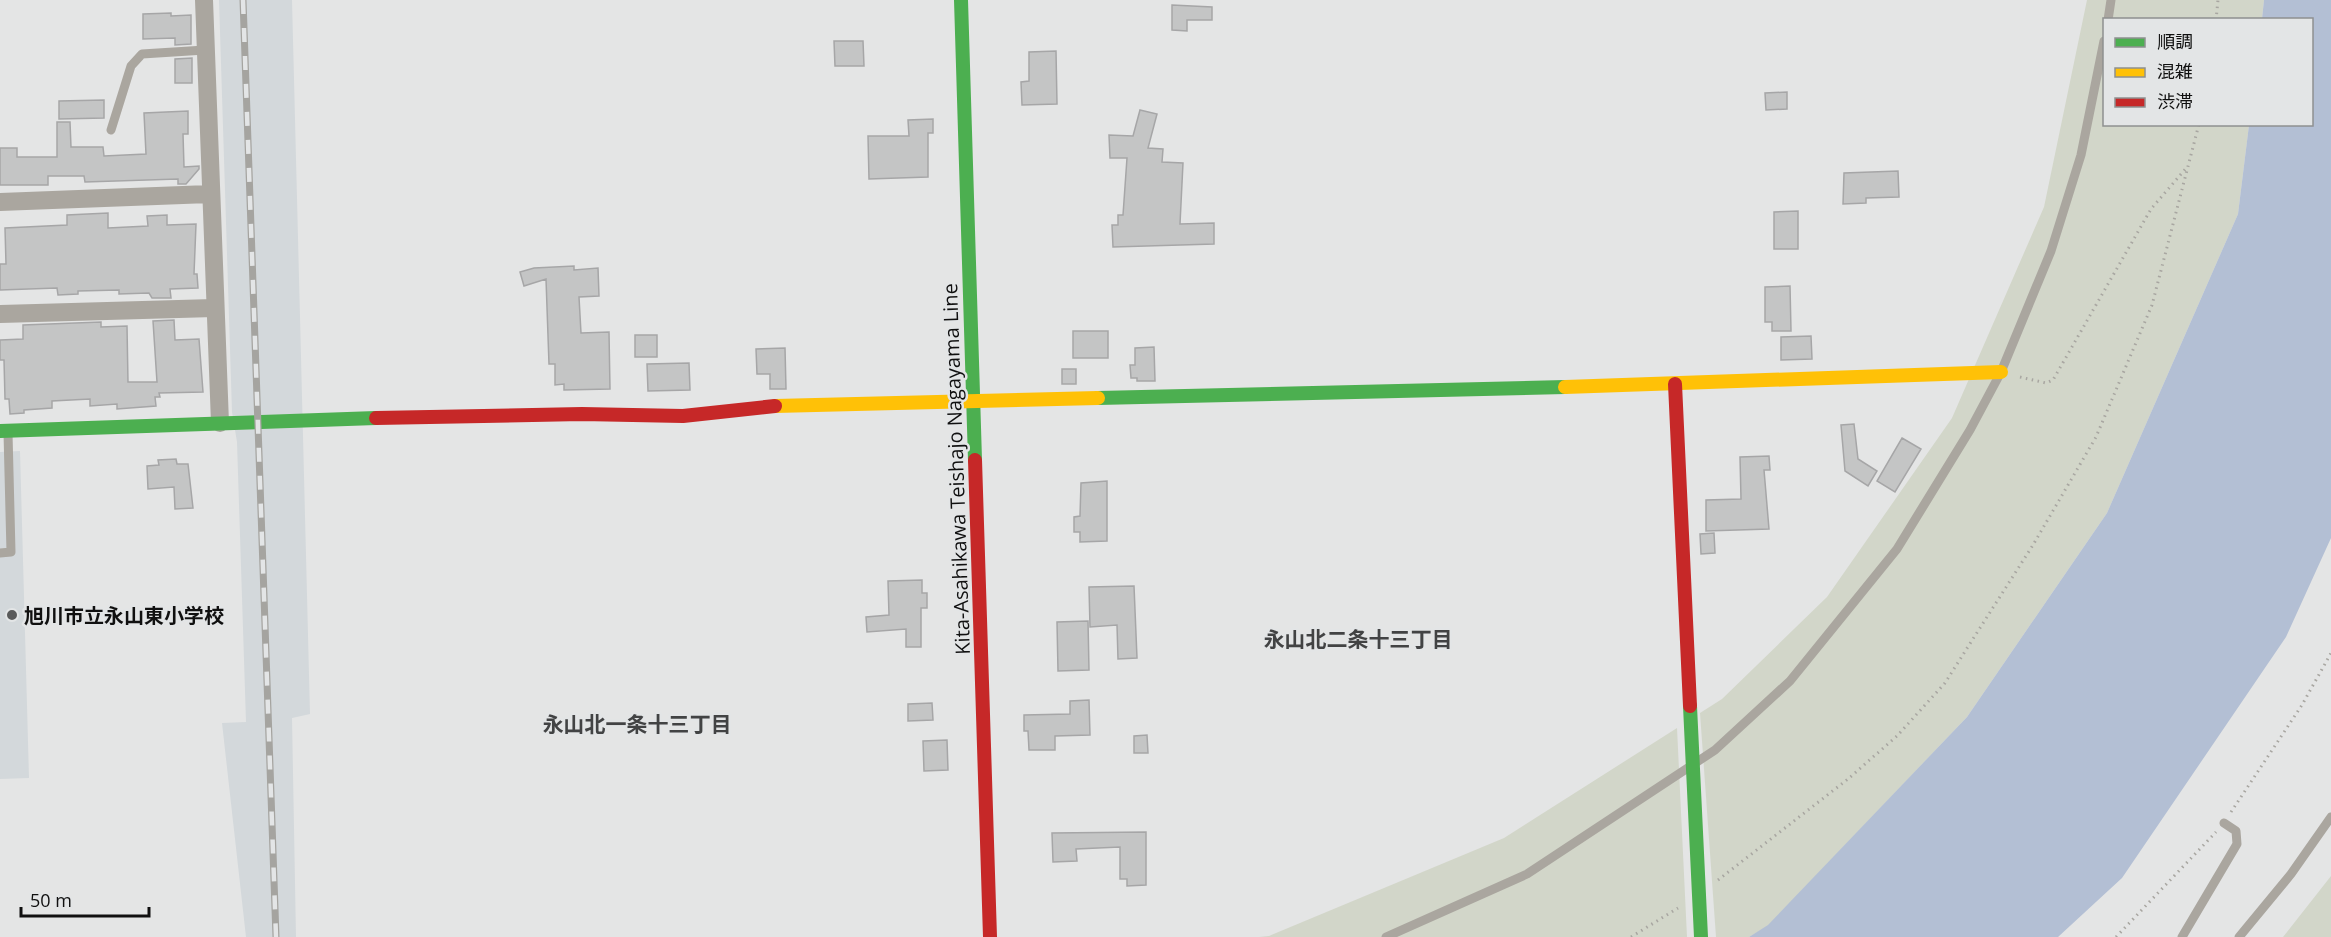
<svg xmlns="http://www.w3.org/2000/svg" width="2331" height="937" viewBox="0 0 2331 937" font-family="'Open Sans','Noto Sans JP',sans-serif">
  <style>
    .built { fill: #d3d8db }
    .green { fill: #d2d6c9 }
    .water { fill: #b3bfd4 }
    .building { fill: #c4c5c5; stroke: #a6a6a7; stroke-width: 1.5 }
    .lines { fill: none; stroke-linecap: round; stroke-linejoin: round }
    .path { stroke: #a8a6a1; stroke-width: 3; stroke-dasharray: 1.5 4.5; stroke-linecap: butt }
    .lane { stroke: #aaa69f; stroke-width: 9 }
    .street { stroke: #aaa69f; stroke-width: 18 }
    .fast { stroke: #4caf50; stroke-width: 14 }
    .slow { stroke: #ffc107; stroke-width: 14 }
    .jam { stroke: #c62828; stroke-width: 14 }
    .rail-casing { stroke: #a5a4a0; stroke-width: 7 }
    .rail { stroke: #e3e5e6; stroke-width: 4.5; stroke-dasharray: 14; stroke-linecap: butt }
    .poi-dot { fill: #5a5b5b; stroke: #e3e5e6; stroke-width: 2 }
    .labels { text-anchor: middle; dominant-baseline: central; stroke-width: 5; stroke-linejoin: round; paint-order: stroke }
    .street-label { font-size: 20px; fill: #101010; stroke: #e3e5e6 }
    .poi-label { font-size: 20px; font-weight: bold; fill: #101010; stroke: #e3e5e6; text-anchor: start }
    .neighbourhood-label { font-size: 21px; font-weight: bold; fill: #424344; stroke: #e3e5e6 }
  </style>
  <rect width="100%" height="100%" fill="#e4e5e5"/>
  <path class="built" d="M219,0h73l18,714 -18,4 4,219h-50l-24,-214 24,-1 -9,-280 -5,-30z
    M20,451l9,327 -29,1v-327z"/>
  <path class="green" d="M2087,0h177l-2,19 -158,1v104l145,1 -11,89 -131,299 -140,204 -199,209 -19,11h-33l-16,-224 22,-14 105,-102 125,-179 92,-211z
    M1677,728l10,209h-428l10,-1 235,-98z
    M2331,876v61h-48z"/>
  <path class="water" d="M2264,0h67v538l-45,99 -164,241 -64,59h-309l19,-12 199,-208 140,-204 131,-299 11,-89 63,-1v-104l-50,-1z"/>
  <path class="building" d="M1172,5l40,2v13h-25v11l-15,-1z
    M171,13v3l20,-1v29l-16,1v-7l-32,1v-25z
    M834,41h29l1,25h-29z
    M1056,51l1,53 -35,1 -1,-23 8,-1v-29z
    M192,58v25h-17v-24z
    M1787,92v17l-21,1 -1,-17z
    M104,100v18l-45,1v-18z
    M1140,110l17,4 -9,34 15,1 -1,13 21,1 -3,61 34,-1v21l-101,3 -1,-22h6v-10h5l4,-57h-17l-1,-23 24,1z
    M188,111v23h-5l1,33 15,-1v3l-13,15h-8v-5l-93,3 -1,-6h-36v9h-48v-37h17v9h40v-35h13l1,25h32l1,9 42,-2 -2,-41z
    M933,119v14h-5v44l-59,2 -1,-43h41l-1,-16z
    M1898,171l1,26 -33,1v5l-23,1 1,-31z
    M1798,211v38h-24v-37z
    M108,213v15l40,-2 -1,-10 20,-1v10l29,-1 -2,50h3l1,14 -28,1 1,9h-19l-3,-5 -30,1v-4l-41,1v3l-20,1 -1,-7 -57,2v-26h6l-1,-36 62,-3v-10z
    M574,266v4l24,-2 1,28 -20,1 2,36 28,-1 1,57 -46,1v-6l-9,1v-21h-6l-3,-85 -22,7 -4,-14 14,-4z
    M1790,286l1,45h-19v-9h-7v-35z
    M174,320l1,20 24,-1 4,53 -44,1 1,4h-5l1,9 -39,3v-5l-27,2v-7l-38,2v7l-28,2v3l-14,1 -1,-15h-4l-1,-39h-4v-20l23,-1v-14l78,-3v5l26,-1 1,56h29l-4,-61z
    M1073,331h35v27h-35z
    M635,335h22v22h-22z
    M1811,336l1,23 -31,1v-23z
    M1154,347l1,34h-18v-3h-6l-1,-13h5v-17z
    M785,348l1,41h-16v-15h-13l-1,-25z
    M689,363l1,27 -42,1 -1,-27z
    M1062,369h14v15h-14z
    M1854,424l4,35 19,12 -9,15 -23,-15 -4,-46z
    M1902,438l19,11 -26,43 -18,-11z
    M1769,456l1,14h-6l5,59 -63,2v-31l35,-1 -1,-42z
    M176,459l1,5h11l5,44 -18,1 -1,-22 -26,2 -1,-23 12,-1 -1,-5z
    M1107,481v60l-27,1v-10h-6v-15l6,-1 1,-33z
    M1714,533l1,20 -14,1 -1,-20z
    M922,580v13h5v15h-6v39h-15v-18l-39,3 -1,-15 23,-2 -1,-34z
    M1134,586l3,72 -19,1 -1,-34 -27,2 -1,-40z
    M1088,621l1,49 -31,1 -1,-49z
    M1089,700l1,35 -35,1v14h-26l-1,-19h-4v-16l46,-1v-13z
    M932,703l1,17 -25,1v-17z
    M1147,735l1,18h-14v-17z
    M947,740l1,30 -24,1 -1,-30z
    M1146,832v53l-19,1v-7h-7v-32l-44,2 1,12 -24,1 -1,-29z"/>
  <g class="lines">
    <path class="path" d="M2216,20l2,-20
      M2020,377l26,6 7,-3 98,-171 37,-43
      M2231,812l71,-107 29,-52
      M1718,880l130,-101 49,-43 48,-53 26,-41 62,-97 63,-108 56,-132 47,-181
      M1631,937l47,-29
      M2116,937l100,-105"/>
    <path class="lane" d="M2108,20l3,-20
      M111,130l20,-64 11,-12 63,-4
      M0,553l11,-1 -3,-119
      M1386,937l141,-63 188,-124 75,-69 107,-132 73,-119 31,-58 50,-121 30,-96 23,-114
      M2182,937l55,-93 -1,-13 -12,-8
      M2239,937l52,-63 40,-57"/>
    <path class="street" d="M204,0l16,423
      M0,202l209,-8
      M0,314l214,-6"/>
    <path class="fast" d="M961,0l14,460
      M1098,398l467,-11
      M0,431l376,-13
      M1690,706l11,231"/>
    <path class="slow" d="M1565,387l436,-15
      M775,406l323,-8"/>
    <path class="jam" d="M1675,384l15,322
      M376,418l206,-4 101,2 92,-10
      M975,460l15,477"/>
    <defs>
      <path id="rail" d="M243,0l33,937"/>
    </defs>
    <use href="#rail" class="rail-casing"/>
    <use href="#rail" class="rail"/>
  </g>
  <circle class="poi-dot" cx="12" cy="615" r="6"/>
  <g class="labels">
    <g class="street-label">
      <text transform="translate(956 469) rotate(-92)">Kita-Asahikawa Teishajo Nagayama Line</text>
    </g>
    <g class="poi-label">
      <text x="24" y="615">旭川市立永山東小学校</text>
    </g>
    <g class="neighbourhood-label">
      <text x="1358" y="639">永山北二条十三丁目</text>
      <text x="637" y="724">永山北一条十三丁目</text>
    </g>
  </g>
  <rect x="2103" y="18" width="210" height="108" fill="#e3e5e6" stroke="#8f9090" stroke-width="1.5"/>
  <rect x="2115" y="38" width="30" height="9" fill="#4caf50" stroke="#8f9090" stroke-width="1.5"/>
  <text x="2157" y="48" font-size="18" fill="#101010">順調</text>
  <rect x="2115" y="68" width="30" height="9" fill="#ffc107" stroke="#8f9090" stroke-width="1.5"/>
  <text x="2157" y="78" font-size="18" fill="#101010">混雑</text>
  <rect x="2115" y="98" width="30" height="9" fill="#c62828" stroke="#8f9090" stroke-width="1.5"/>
  <text x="2157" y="108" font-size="18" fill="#101010">渋滞</text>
  <path d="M21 907v9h128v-9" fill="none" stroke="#101010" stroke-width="3"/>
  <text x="30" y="907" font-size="18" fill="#101010" stroke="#e3e5e6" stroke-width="4.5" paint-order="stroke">50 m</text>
</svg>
